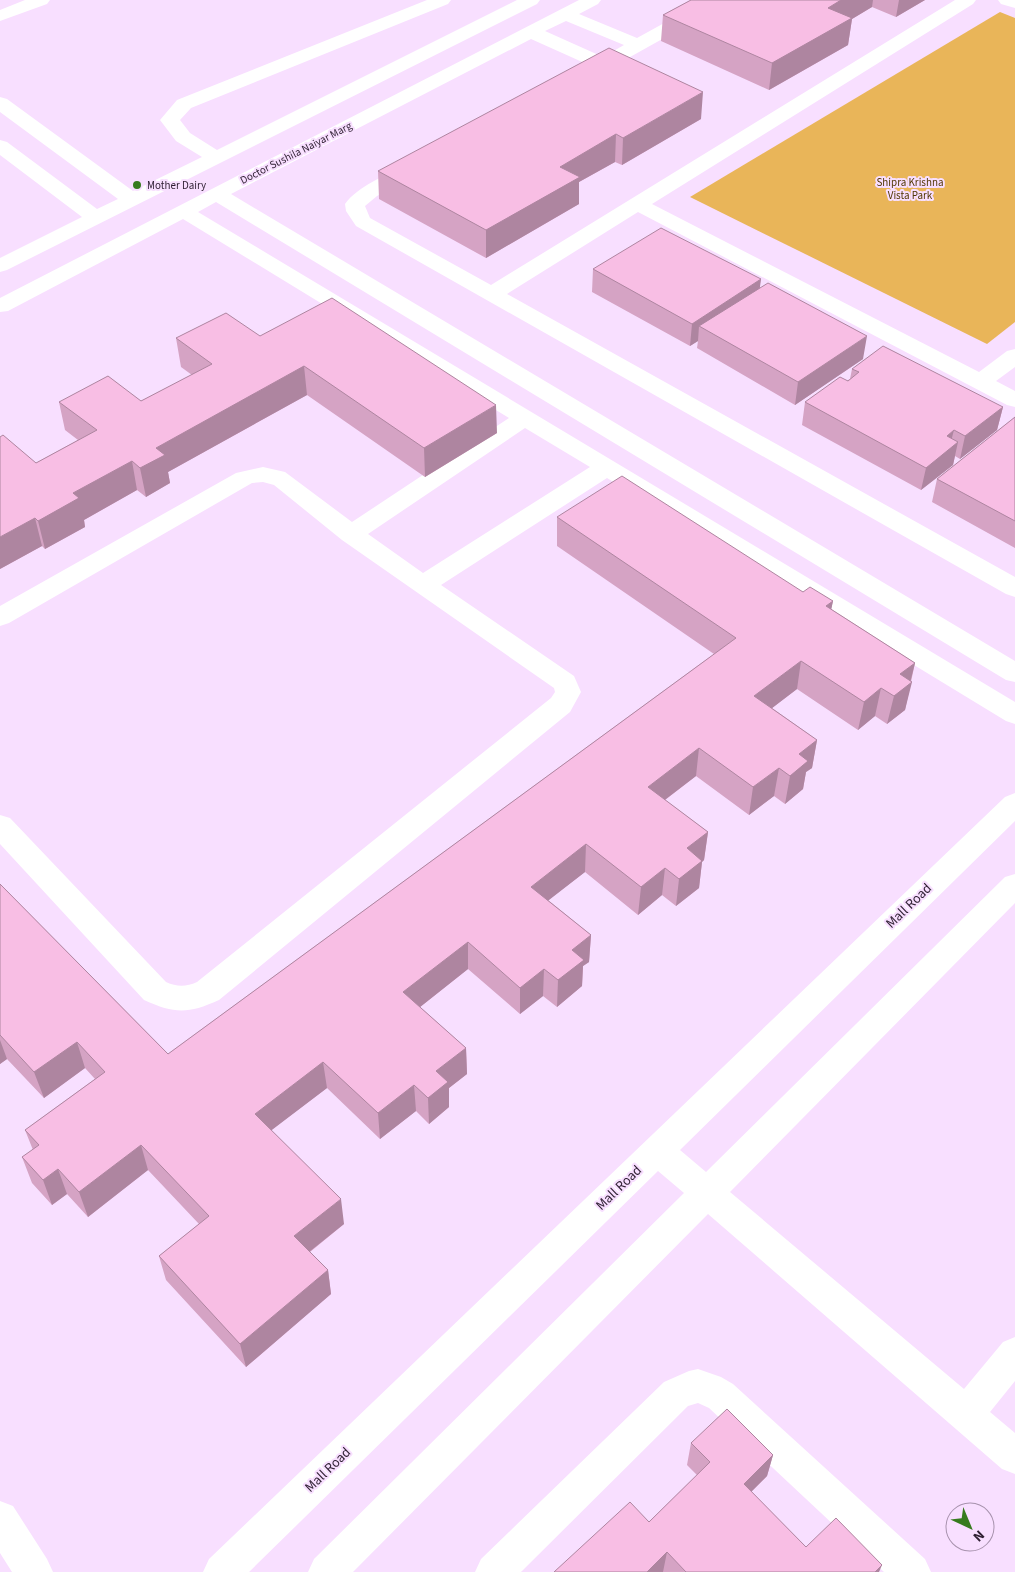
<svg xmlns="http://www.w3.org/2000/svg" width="1015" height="1572" viewBox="0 0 1015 1572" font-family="'Source Sans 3',sans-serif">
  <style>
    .green { fill: #e9b559 }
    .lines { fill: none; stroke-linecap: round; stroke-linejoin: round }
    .minor { fill: #fff; fill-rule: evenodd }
    .wall { fill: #d5a3c4 }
    .shaded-wall { fill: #ae85a0 }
    .building { fill: #f8bee4; stroke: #ae85a0 }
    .poi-dot { fill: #367b1e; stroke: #f8dfff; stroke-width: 2 }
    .labels { text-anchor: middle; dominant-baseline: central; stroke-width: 4; stroke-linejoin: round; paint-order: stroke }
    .far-street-label { font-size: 11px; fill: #2e1f32; stroke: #f8dfff }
    .far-park-label { font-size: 11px; fill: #513703; stroke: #f8dfff }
    .far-poi-label { font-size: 11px; fill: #2e1f32; stroke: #f8dfff; text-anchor: start }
    .street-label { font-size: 14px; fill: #2e1f32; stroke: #f8dfff }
  </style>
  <rect width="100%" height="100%" fill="#f8dfff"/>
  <path class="green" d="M1000,12l15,6v304l-28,22 -297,-147z"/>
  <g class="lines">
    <path class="minor" d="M25,0h25l-3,4 -47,17v-11z
      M427,0h24l-3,4 -257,104 -11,12 10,13 27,17 300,-150h23l-3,4 -530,266 -7,2v-14l82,-41 -82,-62v-15l7,2 90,67 21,-10 -118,-87v-15l7,2 126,92 69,-34 -26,-16 -16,-21 17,-20z
      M579,0h22l-3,4 -19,10 58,24 69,-38h22l-3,4 -129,72 -7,2 -7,-2 -2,-4 9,-7 -58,-26 -300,155 784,467v21l-9,-2 -790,-478 -18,10 817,490v22l-9,-3 -399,-243 -166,107 133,91 7,16 -11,20 -351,288c-31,14 -44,14 -75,0l-144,-156v-29l10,3 156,164c11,5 20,5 31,0l354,-284 4,-6 -1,-4 -212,-148 -68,-55 -11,-3 -11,1 -243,140 -9,3v-20l236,-133 27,-6 22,5 67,50 157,-104 -326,-199 -175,92 -8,1v-14zM566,21l58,24 -21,12 -58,-26zM525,428l65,39 -167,106 -55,-39z
      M955,0h21l-3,4 -321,200 327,168 28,-21 8,-2v18l-19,14 19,10v16l-8,-2 -369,-193 -131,82 508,283v20l-9,-3 -650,-368 -10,-15 -1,-7c13,-18 40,-28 59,-38l7,-2 7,2 3,4 -3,4 -41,22 -12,10 5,12 121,67z
      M998,0h17v8l-14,-4z
      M1015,793v28l-335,329 26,22 299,-295 10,-3v29l-285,289 234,197 39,-47 12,-5v44l-25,31 25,21v41l-13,-5 -294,-255 -355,358h-45l6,-13 370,-366 -26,-22 -409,401h-46l6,-13 796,-762z
      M698,1369l23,8 12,7 192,175 6,13h-47l-175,-164 -11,-5 -10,3 -167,166h-46l6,-13 183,-177 25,-11z
      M0,1501l13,5 34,53 6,13h-41l-12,-19z"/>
  </g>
  <path class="wall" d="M691,0h234l-29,17 -24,-10 -20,12 -4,26 -79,45 -108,-49 2,-26z
    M701,119l-79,46 -7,-3 -36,20v22l-93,54 -107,-59 -1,-28z
    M593,269l168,10 -2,9 104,71 -68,46 -98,-57 1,-7 -8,5 -98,-54z
    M260,336l237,97 -72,44 -118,-82 -139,77 2,11 -24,14 -9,-7 -53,30 1,7 -40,22 -3,-3 -42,23 36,-106 42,-23 -13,-10 -6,-28 82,-1 51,-26 -11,-8 -5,-29z
    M852,369l151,38 -6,23 -37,29 -5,-3 -2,9 -32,25 -119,-65 3,-23 45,-23z
    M1015,417v131l-83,-46 5,-23z
    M557,517l276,84 -2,8 84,54 -10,47 -18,14 -12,-8 -17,14 -61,-41 -25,19 45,32 -5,28 -6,4 -3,17 -18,15 -11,-8 -25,19 -53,-39 -31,24 43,32 -4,28 -2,2 -3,26 -23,18 -14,-11 -24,20 -53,-43 -37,28 43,35 -2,27 -6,4 -1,20 -25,21 -14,-11 -23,18 -52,-45 -48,38 46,41 1,26 -18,14v19l-20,17 -13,-13 -36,28 -53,-51 -56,42 73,94 -34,28 18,18 3,24 -85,73 -80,-87 -7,-24 40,-32 -51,-54 -60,47 -21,-23 -15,11 -20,-22 -10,-26 11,-7 -8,-20 70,-51 -10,-11 -41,30 -37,-39 -7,5v-180l168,170 546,-400 -157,-108z
    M691,1443l82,12 -6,21 -16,16 55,55 73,25h-325l95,-50 48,-47 -10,-10z"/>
  <path class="shaded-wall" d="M841,0h32l-1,7 -20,12 -4,26 -79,45 3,-27 56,-55z
    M899,0h26l-29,17z
    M703,92l-2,27 -79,46 1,-27z
    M616,134l-1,28 -36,20v22l-93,54v-28l74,-63z
    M761,279l-3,23 -59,24 -1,15 -8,5 2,-22z
    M867,336l-4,23 -68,46 3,-23z
    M304,366l3,29 -139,77 2,11 -24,14 -6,-29 16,-20z
    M496,405l1,28 -72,44 -1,-29z
    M1003,407l-6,23 -37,29 5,-23z
    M954,430l-5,19 9,-7 -5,23 -32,25 5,-22 21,-32z
    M132,461l5,29 -53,30 1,7 -40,22 -7,-28 35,-28z
    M35,518l7,28 -42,23v-32z
    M833,601l-6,29 -1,-24z
    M801,661l-4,28 -47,36 4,-29z
    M915,663l-5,20 2,-1 -7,28 -18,14 7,-28 6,-22z
    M881,688l-6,28 -17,14 6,-28z
    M817,740l-5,28 -6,4 -3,17 -18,15 5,-28 9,-22z
    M699,748l-3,28 -51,39 3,-28z
    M779,768l-5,28 -25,19 4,-28z
    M708,832l-4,28 -2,2 -3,26 -23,18 3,-27 8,-31z
    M586,844l-1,28 -54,42v-27z
    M665,868l-3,27 -24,20 3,-28z
    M591,935l-2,27 -6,4 -1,20 -25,21 1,-27 14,-30z
    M468,942v27l-63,50 -2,-27z
    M544,969l-1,27 -23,18v-26z
    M0,1040l7,19 -7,5z
    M77,1042l8,26 -41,30 -10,-26z
    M466,1048l1,26 -18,14v19l-20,17 -1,-26 8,-27z
    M323,1062l4,26 -67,51 -5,-25z
    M414,1085l2,26 -36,28 -2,-26z
    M141,1145l7,25 -60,47 -9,-25z
    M58,1169l9,25 -15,11 -9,-25z
    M341,1199l3,25 -45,36 -5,-24z
    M328,1270l3,24 -85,73 -6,-23z
    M773,1455l-6,21 -29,29 6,-21z
    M667,1552l-4,20h-16z
    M882,1565l-3,7h-4z"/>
  <path class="building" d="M691,0h150l-13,8 24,10 -80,45 -109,-48z
    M609,48l94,44 -80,46 -7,-4 -56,33 20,10 -94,53 -108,-59z
    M661,228l100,51 -69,45 -99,-55z
    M768,283l99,53 -69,46 -99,-56z
    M332,298l164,107 -72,43 -120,-82 -148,82 9,7 -25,13 -8,-7 -59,32 6,5 -41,23 -3,-3 -35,19v-100l3,-2 33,28 61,-33 -38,-28 49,-26 33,25 71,-37 -36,-26 50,-25 34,23z
    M883,346l120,61 -38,29 -11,-6 -7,6 11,6 -32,26 -121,-66 35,-25 8,4 11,-9 -7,-3z
    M1015,417v104l-78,-42z
    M622,476l181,116 7,-5 23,14 -7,5 89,57 -15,11 12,8 -18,14 -13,-8 -17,14 -63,-41 -47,35 63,44 -18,14 9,7 -18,15 -11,-8 -26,19 -54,-39 -51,39 60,45 -21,16 15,13 -23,18 -14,-11 -24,19 -55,-43 -55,43 60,48 -19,15 12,10 -26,20 -14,-11 -24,19 -52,-46 -65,50 63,56 -30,23 12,11 -20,16 -14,-13 -36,28 -55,-51 -68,52 86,85 -47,37 34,34 -88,74 -81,-88 50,-40 -68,-71 -62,47 -21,-23 -15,11 -21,-23 17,-12 -14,-15 80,-58 -28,-30 -43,30 -34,-37v-151l168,170 568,-416 -179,-121z
    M727,1409l46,46 -29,29 62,63 30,-29 46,47 -7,7h-189l-19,-20 -20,20h-93l76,-70 19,20 61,-60 -19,-19z"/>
  <circle class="poi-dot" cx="137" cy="185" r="5"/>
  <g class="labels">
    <g class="far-street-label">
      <text transform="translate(296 153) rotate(-27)">Doctor Sushila Naiyar Marg</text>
    </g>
    <g class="far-park-label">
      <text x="910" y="182">Shipra Krishna<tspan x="910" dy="13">Vista Park</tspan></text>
    </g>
    <g class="far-poi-label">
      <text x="147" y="185">Mother Dairy</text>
    </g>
    <g class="street-label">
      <text transform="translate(909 906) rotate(-44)">Mall Road</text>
      <text transform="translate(619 1188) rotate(-44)">Mall Road</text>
      <text transform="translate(328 1470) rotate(-44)">Mall Road</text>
    </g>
  </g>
  <g transform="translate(970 1527) rotate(136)"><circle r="24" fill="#f8dfff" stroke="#a792ad"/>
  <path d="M0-4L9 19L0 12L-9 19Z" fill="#367b1e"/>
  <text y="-8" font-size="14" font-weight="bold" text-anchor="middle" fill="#2e1f32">N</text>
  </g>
</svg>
